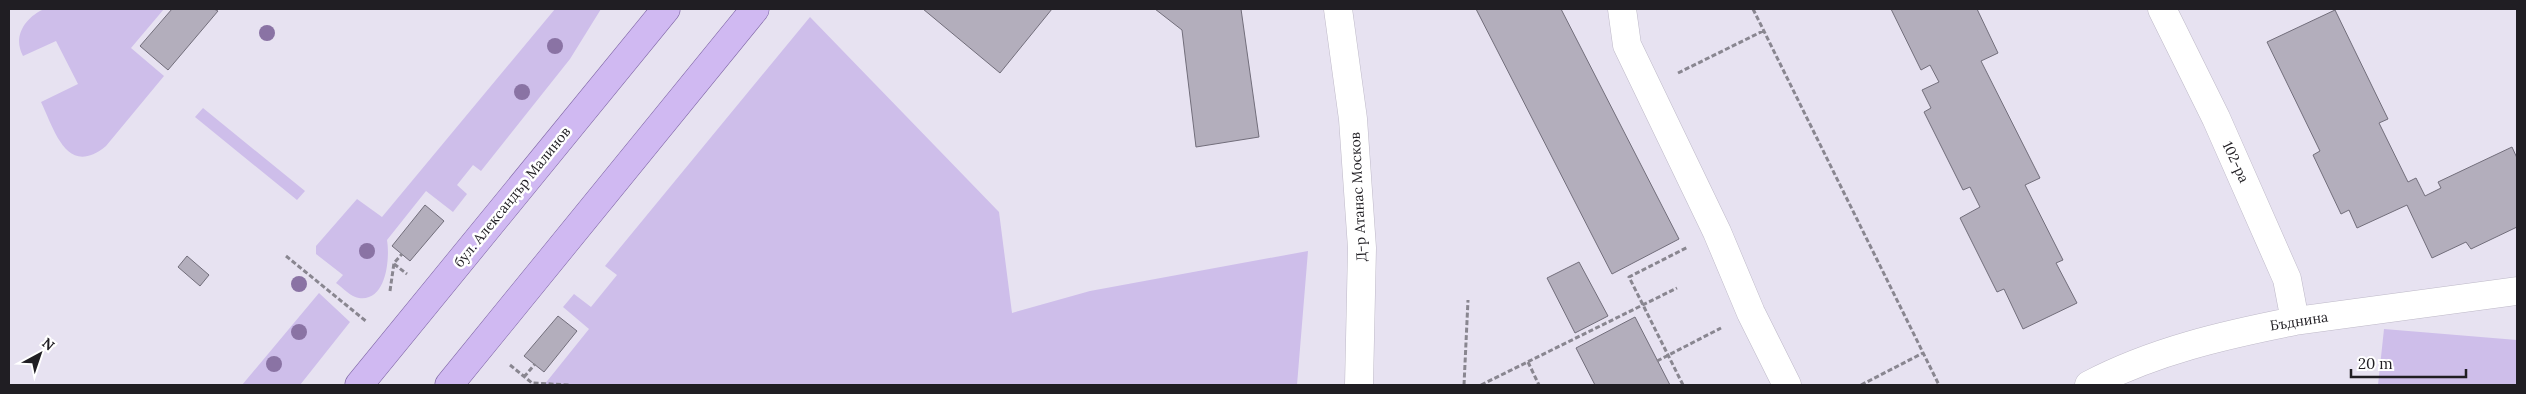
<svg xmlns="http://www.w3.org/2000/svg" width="2526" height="394" viewBox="0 0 2526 394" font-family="Lora,serif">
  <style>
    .green { fill: #cebeea }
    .building { fill: #b3aebc; stroke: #726e7b }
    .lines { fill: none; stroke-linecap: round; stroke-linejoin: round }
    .minor-casing { stroke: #beb9c8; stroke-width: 29 }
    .major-casing { stroke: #7e65a4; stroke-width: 29 }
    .path { stroke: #898690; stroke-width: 3; stroke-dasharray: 5 2.5; stroke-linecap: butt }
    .minor { stroke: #fff; stroke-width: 28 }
    .major { stroke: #d0b9f2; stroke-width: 28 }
    .tree { fill: #8a73a4 }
    .labels { text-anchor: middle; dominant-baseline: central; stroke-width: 5; stroke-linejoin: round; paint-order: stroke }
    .street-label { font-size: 14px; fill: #201e23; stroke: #fff }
  </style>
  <rect width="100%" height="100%" fill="#e7e2f1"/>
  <path class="green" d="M44,9h120l-33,39 33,28 -58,70c-39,32 -51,-15 -65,-44l37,-18 -22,-43 -33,15c-11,-20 3,-39 21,-47z
    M555,9h46l-31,50 -89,112 -8,-6 -16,20 10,9 -14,18 -27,-21 -39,49c3,17 0,62 -28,58 -8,-1 -16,-10 -23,-15l7,-8 -27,-21v-8l41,-47 25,18z
    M810,17l189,195 13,101 78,-22 218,-40 -11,134h-753l45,-56 -26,-22 11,-13 17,13 26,-32 -12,-9z
    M203,108l102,83 -8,9 -102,-83z
    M319,293l31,29 -50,63h-58z
    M2384,329l133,11v45h-139z"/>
  <path class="building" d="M172,9h42l4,2 -50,59 -28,-24z
    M923,9h129l-52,64z
    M1155,9h86l18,128 -63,10 -14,-117z
    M1476,9h85l118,230 -67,35z
    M1891,9h86l21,44 -17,8 59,117 -15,7 38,75 -7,3 21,40 -54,26 -19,-40 -7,3 -37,-74 20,-11 -10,-20 -7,3 -39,-78 7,-4 -9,-18 17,-8 -9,-17 -9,5z
    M2335,10l53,109 -9,4 29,59 8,-4 9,18 16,-8 -3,-6 74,-35 5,11v69l-46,22 -5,-7 -34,16 -25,-53 -50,23 -8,-18 -8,4 -28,-59 7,-4 -53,-109z
    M425,205l19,16 -34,40 -18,-15z
    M187,256l22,19 -9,11 -22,-19z
    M1579,262l29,54 -33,17 -28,-55z
    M558,316l19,15 -33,41 -20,-16z
    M1635,317l35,68h-75l-19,-37z"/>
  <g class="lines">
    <defs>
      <path id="minor" d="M1338,9l15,110 9,129 -3,137
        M1622,9l5,36 90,187 34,81 36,72
        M2162,9l54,109 71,161 8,42
        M2089,385c65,-34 135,-50 206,-64l222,-30"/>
      <path id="major" d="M359,385l307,-376
        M449,385l306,-376"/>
    </defs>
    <use href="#minor" class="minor-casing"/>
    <use href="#major" class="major-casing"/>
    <path class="path" d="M1753,9l186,376
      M1678,73l85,-42
      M286,256l81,66
      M394,264l13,10
      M390,291l4,-28 8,-9
      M1657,361l64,-33
      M1528,362l11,23
      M510,365l22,18 38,2
      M524,377l11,-13
      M1464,385l4,-85
      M1481,385l196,-97
      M1683,385l-54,-108 59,-30
      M1861,385l62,-32"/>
    <use href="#minor" class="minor"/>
    <use href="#major" class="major"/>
  </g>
  <g class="tree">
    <circle cx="267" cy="33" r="8"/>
    <circle cx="555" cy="46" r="8"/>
    <circle cx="522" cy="92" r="8"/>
    <circle cx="367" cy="251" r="8"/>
    <circle cx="299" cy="284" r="8"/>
    <circle cx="299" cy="332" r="8"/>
    <circle cx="274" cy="364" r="8"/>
  </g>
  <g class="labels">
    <g class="street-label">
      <text transform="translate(2236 162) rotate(65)">102-ра</text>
      <text transform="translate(512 197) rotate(-51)">бул. Александър Малинов</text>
      <text transform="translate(1358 197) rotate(-93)">Д-р Атанас Москов</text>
      <text transform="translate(2299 321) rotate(-9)">Бъднина</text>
    </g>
  </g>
  <rect width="2526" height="394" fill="none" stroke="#201e23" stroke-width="20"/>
  <g transform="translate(40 354) rotate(40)" stroke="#ffffff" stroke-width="4" paint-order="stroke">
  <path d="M0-4L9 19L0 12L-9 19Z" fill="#201e23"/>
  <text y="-8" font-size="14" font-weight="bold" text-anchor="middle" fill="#201e23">N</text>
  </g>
  <path d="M2351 369v8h115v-8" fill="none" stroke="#201e23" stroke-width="2.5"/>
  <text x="2358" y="369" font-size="15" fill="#201e23" stroke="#ffffff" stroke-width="4" paint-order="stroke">20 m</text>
</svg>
